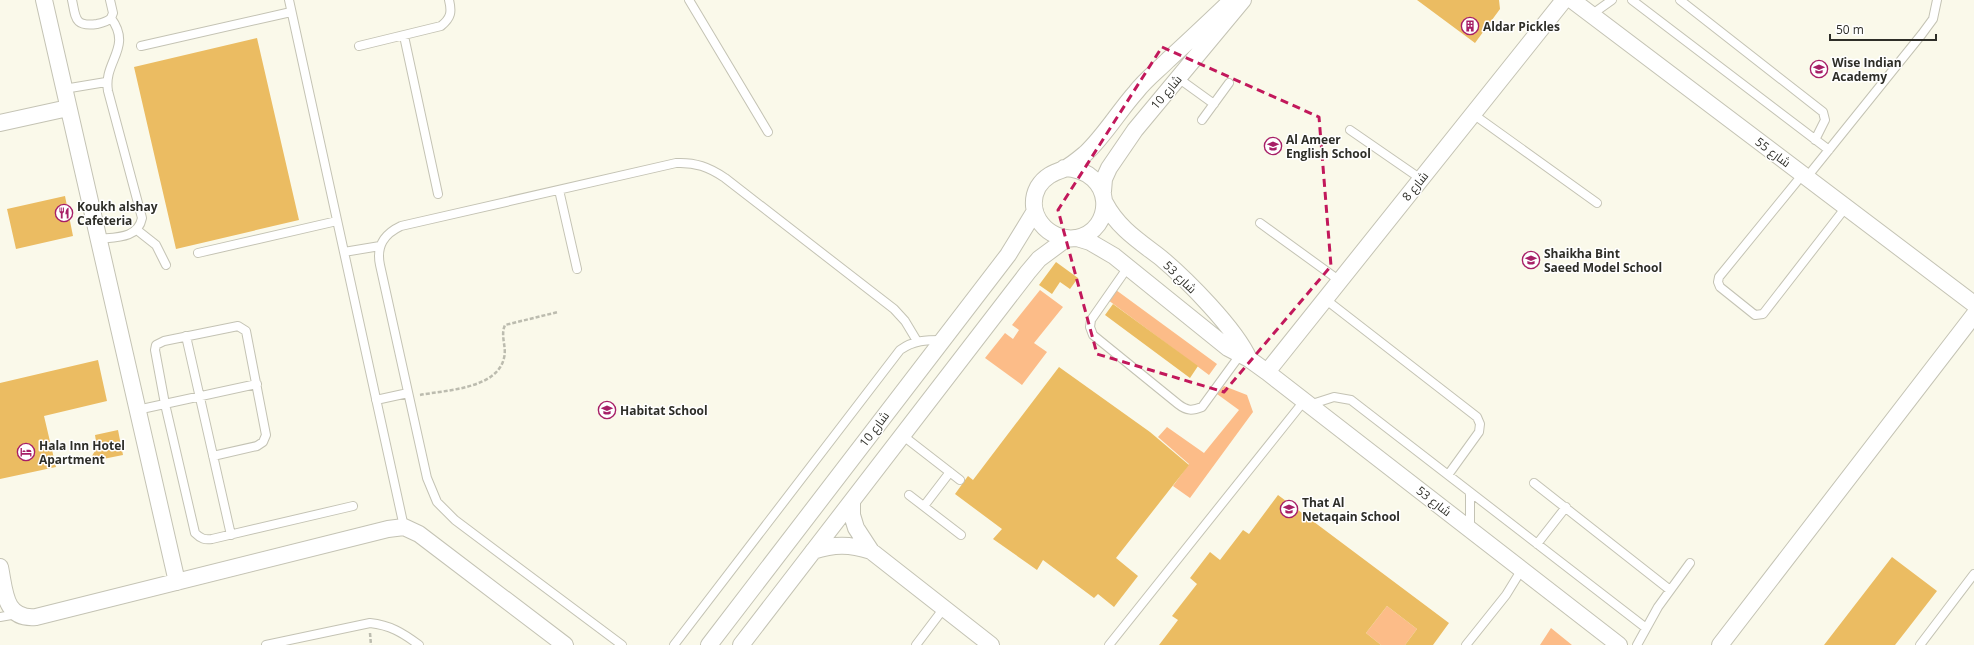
<svg xmlns="http://www.w3.org/2000/svg" width="1974" height="645" viewBox="0 0 1974 645" font-family="'Open Sans',Cairo,sans-serif">
  <style>
    .green { fill: #fcbc88 }
    .building { fill: #ebbc62 }
    .lines { fill: none; stroke-linecap: round; stroke-linejoin: round }
    .lane-casing { stroke: #c4c3b4; stroke-width: 10 }
    .street-casing { stroke: #c4c3b4; stroke-width: 18 }
    .path { stroke: #bcbcaf; stroke-width: 2.5; stroke-dasharray: 4 2; stroke-linecap: butt }
    .lane { stroke: #fff; stroke-width: 8 }
    .street { stroke: #fff; stroke-width: 16 }
    .marked { fill: none; stroke: #c2185b; stroke-width: 3; stroke-dasharray: 8 5; stroke-linejoin: round }
    .labels { text-anchor: middle; dominant-baseline: central; stroke-width: 3; stroke-linejoin: round; paint-order: stroke }
    .poi-label { font-size: 12px; font-weight: bold; fill: #2e2e28; stroke: #fff; text-anchor: start }
    .street-label { font-size: 12px; fill: #2e2e28; stroke: #fff }
  </style>
  <rect width="100%" height="100%" fill="#faf9ea"/>
  <path class="green" d="M1040,290l23,17 -29,36 13,9 -25,33 -37,-27 20,-25 8,6 6,-9 -7,-5z
    M1116,290l101,74 -8,11 -101,-75z
    M1224,386l23,9 6,17 -63,86 -17,-12 16,-22 -31,-27 9,-10 37,26 35,-43 -22,-16z
    M1387,606l30,23 -12,16h-24l-15,-12z
    M1551,628l21,17h-32z"/>
  <path class="building" d="M1417,0h82l1,9 -25,34z
    M257,38l42,182 -123,29 -42,-182z
    M65,196l8,40 -57,13 -9,-40z
    M1056,262l22,16 -8,11 -10,-7 -8,12 -13,-9z
    M1113,304l85,62 -8,12 -85,-63z
    M98,360l9,41 -63,15 12,51 -56,12v-96z
    M1059,367l91,65 39,33 -73,93 22,18 -24,31 -16,-13 -4,4 -51,-38 -6,10 -44,-31 9,-10 -47,-35 13,-18 5,4z
    M118,430l5,25 -35,7 9,-14 -2,-13z
    M1278,495l171,128 -16,22h-28l12,-16 -30,-23 -21,27 15,12h-222l19,-25 -6,-4 25,-32 -7,-6 20,-26 10,8 23,-30 6,4z
    M1892,557l45,34 -31,40 -11,14h-71z"/>
  <g class="lines">
    <defs>
      <path id="lane" d="M72,0c4,18 2,27 25,24 5,-1 10,-2 14,-6l2,-5 -3,-13
        M289,0l115,527
        M689,0l79,132
        M1632,0l197,150
        M1680,0l143,112 2,8 -10,20
        M1591,15l21,-15
        M404,36l34,158
        M141,46l150,-34
        M359,46l82,-20c10,-8 11,-14 8,-26
        M1178,78l36,26
        M64,89l42,-7
        M1473,114l124,89
        M1202,120l27,-37
        M1350,130l71,49
        M1803,174l-84,103 -1,5 2,5 35,28 8,-1 83,-107
        M1807,177l115,-143 11,-15 4,-19
        M559,190l18,79
        M1260,223l80,58
        M137,230l19,15 10,20
        M98,239c17,-2 40,0 44,-21l-34,-127c-5,-30 25,-43 3,-73
        M344,252l36,-6
        M198,253l139,-32
        M1128,267l-37,53 -1,7 3,8 85,69c9,7 14,7 24,3l38,-52
        M1325,299l152,118 3,7 -1,8 -31,43
        M186,336l45,199
        M376,400l32,-7
        M1309,405l25,-8 17,3 295,228
        M137,410l120,-26
        M902,435l58,45
        M213,456l44,-10 6,-4 3,-7 -20,-104 -8,-5 -74,15 -8,4 -1,5 10,54 30,129c6,6 10,7 17,6l141,-33
        M1534,483l136,107
        M1470,493v36
        M909,495l52,40
        M924,506l26,-34
        M1537,544l29,-37
        M0,617l17,-3
        M266,645l104,-22c20,2 33,10 49,22
        M622,645l-167,-125 -18,-18 -10,-24 -47,-213c-4,-19 4,-31 21,-39l275,-63c19,-1 33,4 49,15l169,131 11,12 12,20
        M674,645l226,-295c14,-10 26,-10 43,-10
        M916,645l28,-37
        M1109,645l195,-244
        M1466,645l40,-50 16,-26
        M1637,645l21,-38 32,-44
        M1920,645l54,-71"/>
      <path id="street" d="M44,0l133,582
        M1572,0l402,304
        M0,123l68,-15
        M1064,168c52,2 51,63 12,70 -28,4 -52,-25 -38,-51 7,-11 15,-14 26,-18 8,-4 16,-11 22,-16 19,-18 33,-42 50,-61 9,-12 21,-21 32,-32 22,-20 43,-40 64,-60
        M1103,191l1,-12 5,-11 26,-38 108,-130
        M1105,203c13,25 34,38 56,55 26,22 74,70 88,101
        M1077,238l13,4 24,14 114,92 21,11 18,13 352,273
        M1267,372l297,-372
        M852,501v14l4,13 15,23 120,94
        M813,551c21,-7 37,-7 58,0
        M0,567c5,24 4,53 36,50l352,-88 16,-2 15,7 146,111
        M709,645l299,-390 27,-44
        M741,645l287,-373 11,-13 27,-20
        M1720,645l254,-330"/>
    </defs>
    <use href="#lane" class="lane-casing"/>
    <use href="#street" class="street-casing"/>
    <path class="path" d="M420,395c26,-5 77,-6 84,-37 3,-11 -4,-22 1,-33l53,-13
      M370,633l1,12"/>
    <use href="#lane" class="lane"/>
    <use href="#street" class="street"/>
  </g>
  <path class="marked" d="M1162,47l157,70 12,149 -107,126 -127,-38 -39,-144z"/>
  <defs>
    <symbol id="building-ring" viewBox="-11 -11 22 22"><circle r="9.5" fill="#fff" stroke="#a71f67" stroke-width="1.5"/><path d="M-4-6H4V6H1V3H-1V6H-4ZM-2.5-4.3h1.7v1.8h-1.7ZM.8-4.3h1.7v1.8H.8ZM-2.5-1h1.7V.8h-1.7ZM.8-1h1.7V.8H.8Z" fill="#a71f67"/></symbol>
    <symbol id="school-ring" viewBox="-11 -11 22 22"><circle r="9.5" fill="#fff" stroke="#a71f67" stroke-width="1.5"/><path d="M0-5L7-2L0 1L-7-2ZM-4 1L0 2.5L4 1V4Q0 6-4 4Z" fill="#a71f67"/></symbol>
    <symbol id="restaurant-ring" viewBox="-11 -11 22 22"><circle r="9.5" fill="#fff" stroke="#a71f67" stroke-width="1.5"/><path d="M-5-6h1v4h1v-4h1v4h1v-4h1v5L-1.5 .5V6h-2V.5L-5-1ZM5-6V6H3V1.5H1.5Q1.5-4 5-6Z" fill="#a71f67"/></symbol>
    <symbol id="hotel-ring" viewBox="-11 -11 22 22"><circle r="9.5" fill="#fff" stroke="#a71f67" stroke-width="1.5"/><path d="M-6-4.5h1.5V1H6V5H4.5V3h-9V5H-6ZM-4 0a1.8 1.8 0 1 1 3.6 0ZM.5 0V-2.5h3Q6-2.5 6 0Z" fill="#a71f67"/></symbol>
  </defs>
  <g fill-rule="evenodd">
    <use href="#building-ring" x="1460" y="16" width="20" height="20"/>
    <use href="#school-ring" x="1809" y="59" width="20" height="20"/>
    <use href="#school-ring" x="1263" y="136" width="20" height="20"/>
    <use href="#restaurant-ring" x="54" y="203" width="20" height="20"/>
    <use href="#school-ring" x="1521" y="250" width="20" height="20"/>
    <use href="#school-ring" x="597" y="400" width="20" height="20"/>
    <use href="#hotel-ring" x="16" y="442" width="20" height="20"/>
    <use href="#school-ring" x="1279" y="499" width="20" height="20"/>
  </g>
  <g class="labels">
    <g class="poi-label">
      <text x="1483" y="26">Aldar Pickles</text>
      <text x="1832" y="62">Wise Indian<tspan x="1832" dy="14">Academy</tspan></text>
      <text x="1286" y="139">Al Ameer<tspan x="1286" dy="14">English School</tspan></text>
      <text x="77" y="206">Koukh alshay<tspan x="77" dy="14">Cafeteria</tspan></text>
      <text x="1544" y="253">Shaikha Bint<tspan x="1544" dy="14">Saeed Model School</tspan></text>
      <text x="620" y="410">Habitat School</text>
      <text x="39" y="445">Hala Inn Hotel<tspan x="39" dy="14">Apartment</tspan></text>
      <text x="1302" y="502">That Al<tspan x="1302" dy="14">Netaqain School</tspan></text>
    </g>
    <g class="street-label">
      <text transform="translate(1166 92) rotate(-50)">شارع 10</text>
      <text transform="translate(1773 152) rotate(37)">شارع 55</text>
      <text transform="translate(1415 186) rotate(-51)">شارع 8</text>
      <text transform="translate(1180 277) rotate(44)">شارع 53</text>
      <text transform="translate(874 429) rotate(-53)">شارع 10</text>
      <text transform="translate(1434 501) rotate(38)">شارع 53</text>
    </g>
  </g>
  <path d="M1830 34v6h106v-6" fill="none" stroke="#2e2e28" stroke-width="2"/>
  <text x="1836" y="34" font-size="12" fill="#2e2e28" stroke="#ffffff" stroke-width="3" paint-order="stroke">50 m</text>
</svg>
